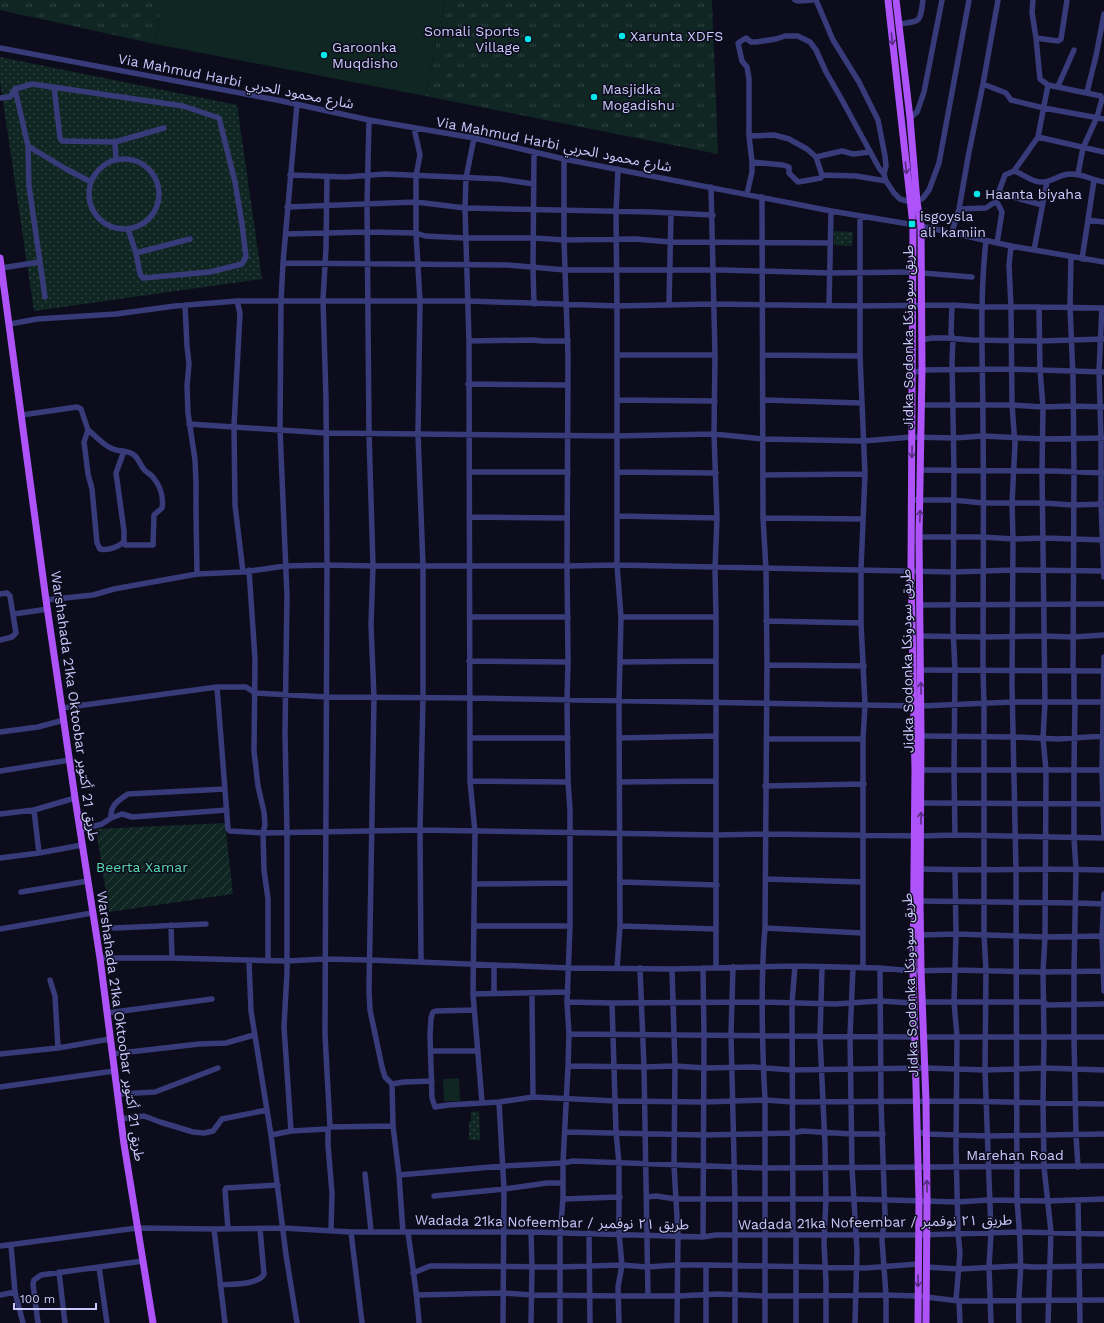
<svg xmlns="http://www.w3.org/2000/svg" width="1104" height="1323" viewBox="0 0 1104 1323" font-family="'Work Sans','Noto Sans Arabic',sans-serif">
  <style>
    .grass { fill: url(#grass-tufts) }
    .park { fill: url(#park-dots) }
    .garden { fill: url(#garden-furrows) }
    .pitch { fill: #0f2623 }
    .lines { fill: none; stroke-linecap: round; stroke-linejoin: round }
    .minor { stroke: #383b7a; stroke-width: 5.5 }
    .major { stroke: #ae53fa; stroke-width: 7 }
    .oneway { stroke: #552c80 }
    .poi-dot { fill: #07e7eb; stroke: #0d0c1c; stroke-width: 1.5 }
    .labels { text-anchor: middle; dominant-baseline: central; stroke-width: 3; stroke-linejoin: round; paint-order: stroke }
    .poi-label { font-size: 14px; fill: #cac9fd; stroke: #0d0c1c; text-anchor: start }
    .street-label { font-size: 14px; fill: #cac9fd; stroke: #0d0c1c }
    .park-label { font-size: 14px; fill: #58daaf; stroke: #0d0c1c }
  </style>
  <defs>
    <pattern id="grass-tufts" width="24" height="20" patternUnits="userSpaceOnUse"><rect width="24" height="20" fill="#0f2623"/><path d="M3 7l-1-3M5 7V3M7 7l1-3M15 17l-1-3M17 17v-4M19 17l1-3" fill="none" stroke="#314444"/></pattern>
    <pattern id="park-dots" width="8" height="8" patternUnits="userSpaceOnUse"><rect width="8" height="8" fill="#0f2623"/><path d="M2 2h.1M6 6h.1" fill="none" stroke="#314444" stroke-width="1.8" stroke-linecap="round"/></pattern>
    <pattern id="garden-furrows" width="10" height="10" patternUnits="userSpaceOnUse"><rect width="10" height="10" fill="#0f2623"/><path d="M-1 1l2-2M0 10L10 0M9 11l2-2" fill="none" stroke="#314444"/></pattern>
  </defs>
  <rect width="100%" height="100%" fill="#0d0c1c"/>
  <path class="grass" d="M0,0h163l-8,44 -155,-34z
    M445,0h267l6,154 -293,-58z"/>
  <path class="park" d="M0,57l237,48 25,174 -228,32 -34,-230z
    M834,231l19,1 -1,14 -18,-1z
    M479,1111l1,29h-11v-18l2,-1v-9z"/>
  <path class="garden" d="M225,823l8,71 -124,18 -13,-83z"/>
  <path class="pitch" d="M163,0h282l-20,96 -270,-52z
    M459,1078l1,23h-16l-1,-22z"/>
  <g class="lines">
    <path class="minor" d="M795,0l3,1 15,-1
      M816,0l17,40 26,42 19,38 7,36 1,10 -2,8 2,7 8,12 6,6 10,3
      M899,24c22,-3 21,-1 24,-24
      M1036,38l22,3 3,-2 6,-39
      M0,48l277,52 92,20 105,18 90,21 267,52 90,15 90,20 93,16
      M983,84l23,9 5,7 33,8 60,11
      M1048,85l53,11 1,3 -5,18 -14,31 -5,26
      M1058,86l16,-36
      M54,87l6,51 2,3 53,1 49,-14
      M15,89l13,57 1,40 16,111
      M1087,92l9,-36 8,-42
      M0,98l10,-1 5,-8 17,-5 151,22 36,12 16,64 7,42 4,33 -4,7 -32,8 -67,6 -3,-4 -4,-21 -8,-24
      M910,118l7,-6 7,-20 18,-92
      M369,120l-2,85 2,228 4,133 -2,59 3,73 -5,292 1,20 12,57 3,10 7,7 1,42 6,49 4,57
      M414,128l6,27 -4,21v57l4,68 -2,133 5,132v131l-3,133 1,132
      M749,136l25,-1 15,4 18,10 9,8 6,18
      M1038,137l66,15
      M474,138l-8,40 -1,30 4,133 1,440 5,51 -2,162 9,108
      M115,142l1,18
      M28,146l38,23 25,13
      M816,157l26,-6 11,3 17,-2
      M89 194a35 35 0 1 1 70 0a35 35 0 1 1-70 0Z
      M752,162l31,3 6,2v6l9,9 23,-4 1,-3 34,1 30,5
      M1014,171c8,2 17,11 26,11 9,1 16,-5 24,-7 13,-4 27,5 40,7
      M290,175l56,2 39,-3 115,5 34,5
      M327,177l-1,71 -3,52 3,99 1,166 -2,470 5,92
      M711,187l4,168 -1,79 3,84 -2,50 1,49v350
      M998,193l44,12
      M747,194l5,-22v-10l-3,-26v-57l-2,-12 -5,-6 -4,-18 8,-5 5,4h5l20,-3 9,-3h13l12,6 6,8 10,22 16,28 37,68 5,6
      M762,197l1,321 3,51 1,96 -2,263c-5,57 -3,115 0,172v223
      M917,202l6,-4 6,-8 10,-27 30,-163
      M287,207l129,-5 49,6 186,4 62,3
      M959,209l27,-1 9,-6
      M860,216v140l5,118 -4,95v54l4,82 -2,34v229
      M1088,220l6,-40
      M952,232l7,-23 10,-57 14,-68 15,-84
      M286,234l81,-2 49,1 9,3 40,2h69l30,2 72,-1 34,3 160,1
      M986,241c-7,62 -3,125 -3,187 1,81 0,162 0,243l1,33v231l2,35 -1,100 6,163 -2,34 2,56
      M997,243l5,-31 -4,-8 -3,-2 10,-27 9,-4 24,-34 10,-52 -8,-6 -4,-41 -4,-26 1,-12
      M1011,246l-2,19 2,42 1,98 3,39 -3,59 1,36 -1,146 4,185 1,330c2,26 5,53 3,80 -1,15 -2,28 -1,43
      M1034,250l13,-68
      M136,253l54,-14
      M1071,257l-1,50 3,70 1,94 -1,200 1,2v24l1,5 -1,68v68l2,31 -2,103v65l2,98 2,32
      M1082,259l6,-39 16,2
      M283,263l224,2 58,5h157l107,3 83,-1
      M1,268l39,-6
      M922,273l50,4
      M237,301l3,12 -6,113 1,79 8,67
      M534,304l-1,-36 1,-115
      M669,305l2,-92
      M952,305l-1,28 2,6 -1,22 2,110 -1,156 2,43 -1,101 1,64
      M829,306l2,-95
      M1039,307l1,63 3,37 -1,64 3,232 -2,35 3,32 -1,167 -2,35 1,65 -1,66 1,64 7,65 -3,91
      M1102,308l-3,63 2,67v66l3,73
      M10,324l27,-5 79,-5 59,-8 62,-5h231l149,5 97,-2 146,2 92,-1 30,2h57l65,1
      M921,340l11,-2h14l26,2 68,1 64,-2
      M469,341l64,-1 10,1h25
      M617,355h98
      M763,355l97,1
      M913,373l9,-3 90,-1 92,3
      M468,384l99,1
      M617,400l98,1
      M763,400l99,3
      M922,405h90l31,2 30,-1 31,1
      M22,415l55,-8 4,2 7,21 -4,12 4,32 4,15 5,54 3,6c9,2 16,-1 24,-7
      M189,424l137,9 290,3 98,-2 49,5 100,2 49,-4 42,1 29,-2 60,3 61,-1
      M88,430c8,6 16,16 25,19 7,3 15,1 21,6 4,3 6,9 9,13 2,4 6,5 9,8 8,9 12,21 10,32l-8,7 -1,30h-28l-1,-3v-11l-8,-58 8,-22
      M920,470l136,1 48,2
      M469,472h99
      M617,472l99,1
      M763,475l102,-1
      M911,500h42l30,3h60l30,2 31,-1
      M617,516l100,2
      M469,517l98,1
      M763,518l100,1
      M919,537h64l30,2 31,-1 60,2
      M249,570l6,89 -1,92 4,35 6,26 1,13 -2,8 1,37 4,29v62
      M197,574l46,-2 42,-6 42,-1 46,1h194l50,-1 336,7 60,-2 91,1
      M0,594l7,-1 3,3 6,37 -4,4 -12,3
      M46,600l47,-5 21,-6 83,-15 -1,-63v-29l-1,-22 -7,-47 -1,-27 2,-22 -2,-18 -2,-41
      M919,605l185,-1
      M14,614l34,-5
      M470,617h98
      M621,617h95
      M766,621l95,2
      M920,636l63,1 61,-1 29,1 31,-2
      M1104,657l-2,113 2,66
      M469,661l99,1
      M620,662l96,-1
      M767,665l97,1
      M920,670l184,1
      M217,687l11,142 2,2 33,2 157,-3 297,5 49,-1 155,2 34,-1 149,3
      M62,708l155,-21h29l9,6 72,4 143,1 451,8 92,-4h91
      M0,732l38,-5 26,-7
      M921,736l93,1 44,2 46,-3
      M470,738h98
      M619,738l97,-2
      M766,739h97
      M917,770h187
      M0,771l70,-11
      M470,781l98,1
      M620,782l95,-1
      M765,786l99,-2
      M921,803l183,1
      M34,810l5,43
      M0,814l34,-4 41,-12
      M111,818c-1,-13 8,-18 17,-24l97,-5
      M80,830l22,-6 9,-6 11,-4 10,3 95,-7
      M0,858l39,-5 43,-8
      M920,869c62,2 123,-1 184,1
      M955,870l1,64 -2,68 3,34 -1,112 2,85 2,20 -4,47
      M766,879l97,3
      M621,882l96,3
      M475,884l94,-1
      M21,892l67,-11
      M1104,894l-2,42 2,55
      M920,901l156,2 28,1
      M171,925l1,33
      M474,926h96
      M620,926l96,3
      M114,928l92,-4
      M765,928l97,5
      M0,929l92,-16
      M921,935l35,-1 89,3 59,-1
      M100,958h72l115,3 38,-2 45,1 199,8 103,1 123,-3 85,2 33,3 41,-1 89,2 61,-1
      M249,961l2,50 20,124 15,120 11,68
      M494,965v28
      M733,967l-2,67 4,165v124
      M617,968l3,-42 -1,-225 2,-84 -4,-52v-259l-1,-94 2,-43
      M640,968l4,99 4,229
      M703,968l1,66 -1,203
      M822,968l-2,69 5,108 1,54 -2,43 2,40v41
      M853,968l-3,68 2,132 5,83 -2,72
      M880,968l1,134 4,113 -3,25 4,55v28
      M672,969l3,97 -1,99 4,70 -1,88
      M50,980l5,16 3,52
      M532,993l1,104
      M473,994l95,-2
      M567,1002l45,1 150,-1 73,2 45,-3 34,2
      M923,1002h121l3,3 57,-1
      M612,1003l4,129 3,31v71l3,31 -4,22 1,36
      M474,1010l-38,1 -3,1 -2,6 -1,17 2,63 3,9 13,-2 51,-3 34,-5 83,4 88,1 61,-2 28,2 164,-1 147,3
      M107,1013l105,-14
      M569,1034l345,3
      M924,1037h180
      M432,1051h45
      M0,1054l58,-6 52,-9
      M112,1054l87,-10 27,-1 28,-8
      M568,1066l76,1 31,-1 30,2 48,-1 39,3 133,-2 60,2 59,-2 60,2
      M392,1084l12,-2 28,-1
      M0,1087l114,-16
      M118,1094l37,-2 63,-24
      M499,1102l5,87 -1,134
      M120,1119l24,-3 16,6 33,10 11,1 9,-2 9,-12 45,-9
      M328,1129v16l4,48 -1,37
      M291,1131l-7,-104 3,-55v-140l-2,-99 2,-137 -7,-167 1,-128 2,-38 14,-159
      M565,1132l139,3 89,-2 9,-2 50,3h31
      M917,1132l10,2 61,2 116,-2
      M271,1135l20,-4 37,-2 2,-2 63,-1
      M365,1174l6,57
      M399,1175l104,-9 60,-3 10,-2 192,7 339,-2
      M434,1196l70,-7 43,-6h16
      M647,1197l9,-1 20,3h179l102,3 32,-2 59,1 56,-2
      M563,1199l57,-2
      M1078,1200l2,123
      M214,1229l11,94
      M228,1229l-3,-39 1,-2 52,-3
      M351,1232l11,91
      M408,1232c4,31 9,60 11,91
      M589,1233l1,90
      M793,1234l-1,-231 3,-37
      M796,1234v89
      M11,1245l4,47 8,31
      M0,1246l137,-18 77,1 69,-1 68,4h180l172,5 13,-2h203l101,-3 84,2
      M99,1267l8,56
      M926,1267l33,2 61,-3 13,1 71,-1
      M59,1272l6,51
      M413,1273l17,-7h9l121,1 62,-2 25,2 30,-2h29l159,3 53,-4
      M220,1285c11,-1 39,0 44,-11l-4,-45
      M0,1295l15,-3
      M417,1295l86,-2 29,2 87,1h59l40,-2 46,2 122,-1 32,1 41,5 145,-1
      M959,1301l1,22
      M38,1323l-5,-39 1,-4 7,-5 102,-14
      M531,1323l1,-56 -1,-35
      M560,1323v-90l3,-34v-36l5,-97 1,-32 -2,-32 3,-76v-116l-2,-28 -1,-83 1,-37 -1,-96 1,-210 -4,-116v-81
      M706,1323v-58"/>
    <path class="major" d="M888,0l25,225 -2,346 4,199 -2,201 6,229 -1,123
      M896,0l14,118 7,84 4,24 1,144 -3,167 2,199 -1,165 1,69 5,131 1,99 -1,123
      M0,258l46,342 29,198 25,160 24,186 29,179"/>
  </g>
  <defs><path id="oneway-shaft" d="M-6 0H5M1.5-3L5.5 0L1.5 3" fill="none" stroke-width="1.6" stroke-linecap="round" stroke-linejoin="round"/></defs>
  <g class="oneway">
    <use href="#oneway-shaft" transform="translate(892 39) rotate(84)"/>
    <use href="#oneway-shaft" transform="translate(906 168) rotate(83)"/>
    <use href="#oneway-shaft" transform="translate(912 452) rotate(91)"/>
    <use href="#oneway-shaft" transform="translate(920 516) rotate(-88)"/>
    <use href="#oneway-shaft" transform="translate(921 688) rotate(-91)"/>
    <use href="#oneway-shaft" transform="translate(921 818) rotate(-90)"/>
    <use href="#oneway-shaft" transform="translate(927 1186) rotate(-91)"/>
    <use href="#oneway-shaft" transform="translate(918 1281) rotate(90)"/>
  </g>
  <g class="poi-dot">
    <circle cx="622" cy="36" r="4"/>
    <circle cx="528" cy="39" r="4"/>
    <circle cx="324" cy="55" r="4"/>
    <circle cx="594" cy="97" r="4"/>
    <circle cx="977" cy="194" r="4"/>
    <rect x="908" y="220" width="8" height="8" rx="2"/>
  </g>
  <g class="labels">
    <g class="poi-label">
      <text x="520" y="31" text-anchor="end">Somali Sports<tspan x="520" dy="16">Village</tspan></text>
      <text x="630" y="36">Xarunta XDFS</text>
      <text x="332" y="47">Garoonka<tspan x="332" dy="16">Muqdisho</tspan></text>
      <text x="602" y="89">Masjidka<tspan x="602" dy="16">Mogadishu</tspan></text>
      <text x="985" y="194">Haanta biyaha</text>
      <text x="920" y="216">isgoysla<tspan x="920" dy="16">ali kamiin</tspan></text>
    </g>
    <g class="street-label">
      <text transform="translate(236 81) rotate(11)">Via Mahmud Harbi شارع محمود الحربي</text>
      <text transform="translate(554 144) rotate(11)">Via Mahmud Harbi شارع محمود الحربي</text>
      <text transform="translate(908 337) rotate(-90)">Jidka Sodonka طريق سودونكا</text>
      <text transform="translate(907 661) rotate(-91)">Jidka Sodonka طريق سودونكا</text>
      <text transform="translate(75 706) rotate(82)">Warshahada 21ka Oktoobar طريق 21 أكتوبر</text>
      <text transform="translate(910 985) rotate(-92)">Jidka Sodonka طريق سودونكا</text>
      <text transform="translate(121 1026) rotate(82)">Warshahada 21ka Oktoobar طريق 21 أكتوبر</text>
      <text x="1015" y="1155">Marehan Road</text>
      <text transform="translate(552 1222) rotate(1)">Wadada 21ka Nofeembar / طريق ٢١ نوفمبر</text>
      <text transform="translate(875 1222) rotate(-1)">Wadada 21ka Nofeembar / طريق ٢١ نوفمبر</text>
    </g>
    <g class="park-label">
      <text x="142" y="867">Beerta Xamar</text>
    </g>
  </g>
  <path d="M14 1303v6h82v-6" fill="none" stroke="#cac9fd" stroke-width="2"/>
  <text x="20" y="1303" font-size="12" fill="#cac9fd" stroke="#0d0c1c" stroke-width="3" paint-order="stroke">100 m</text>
</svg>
